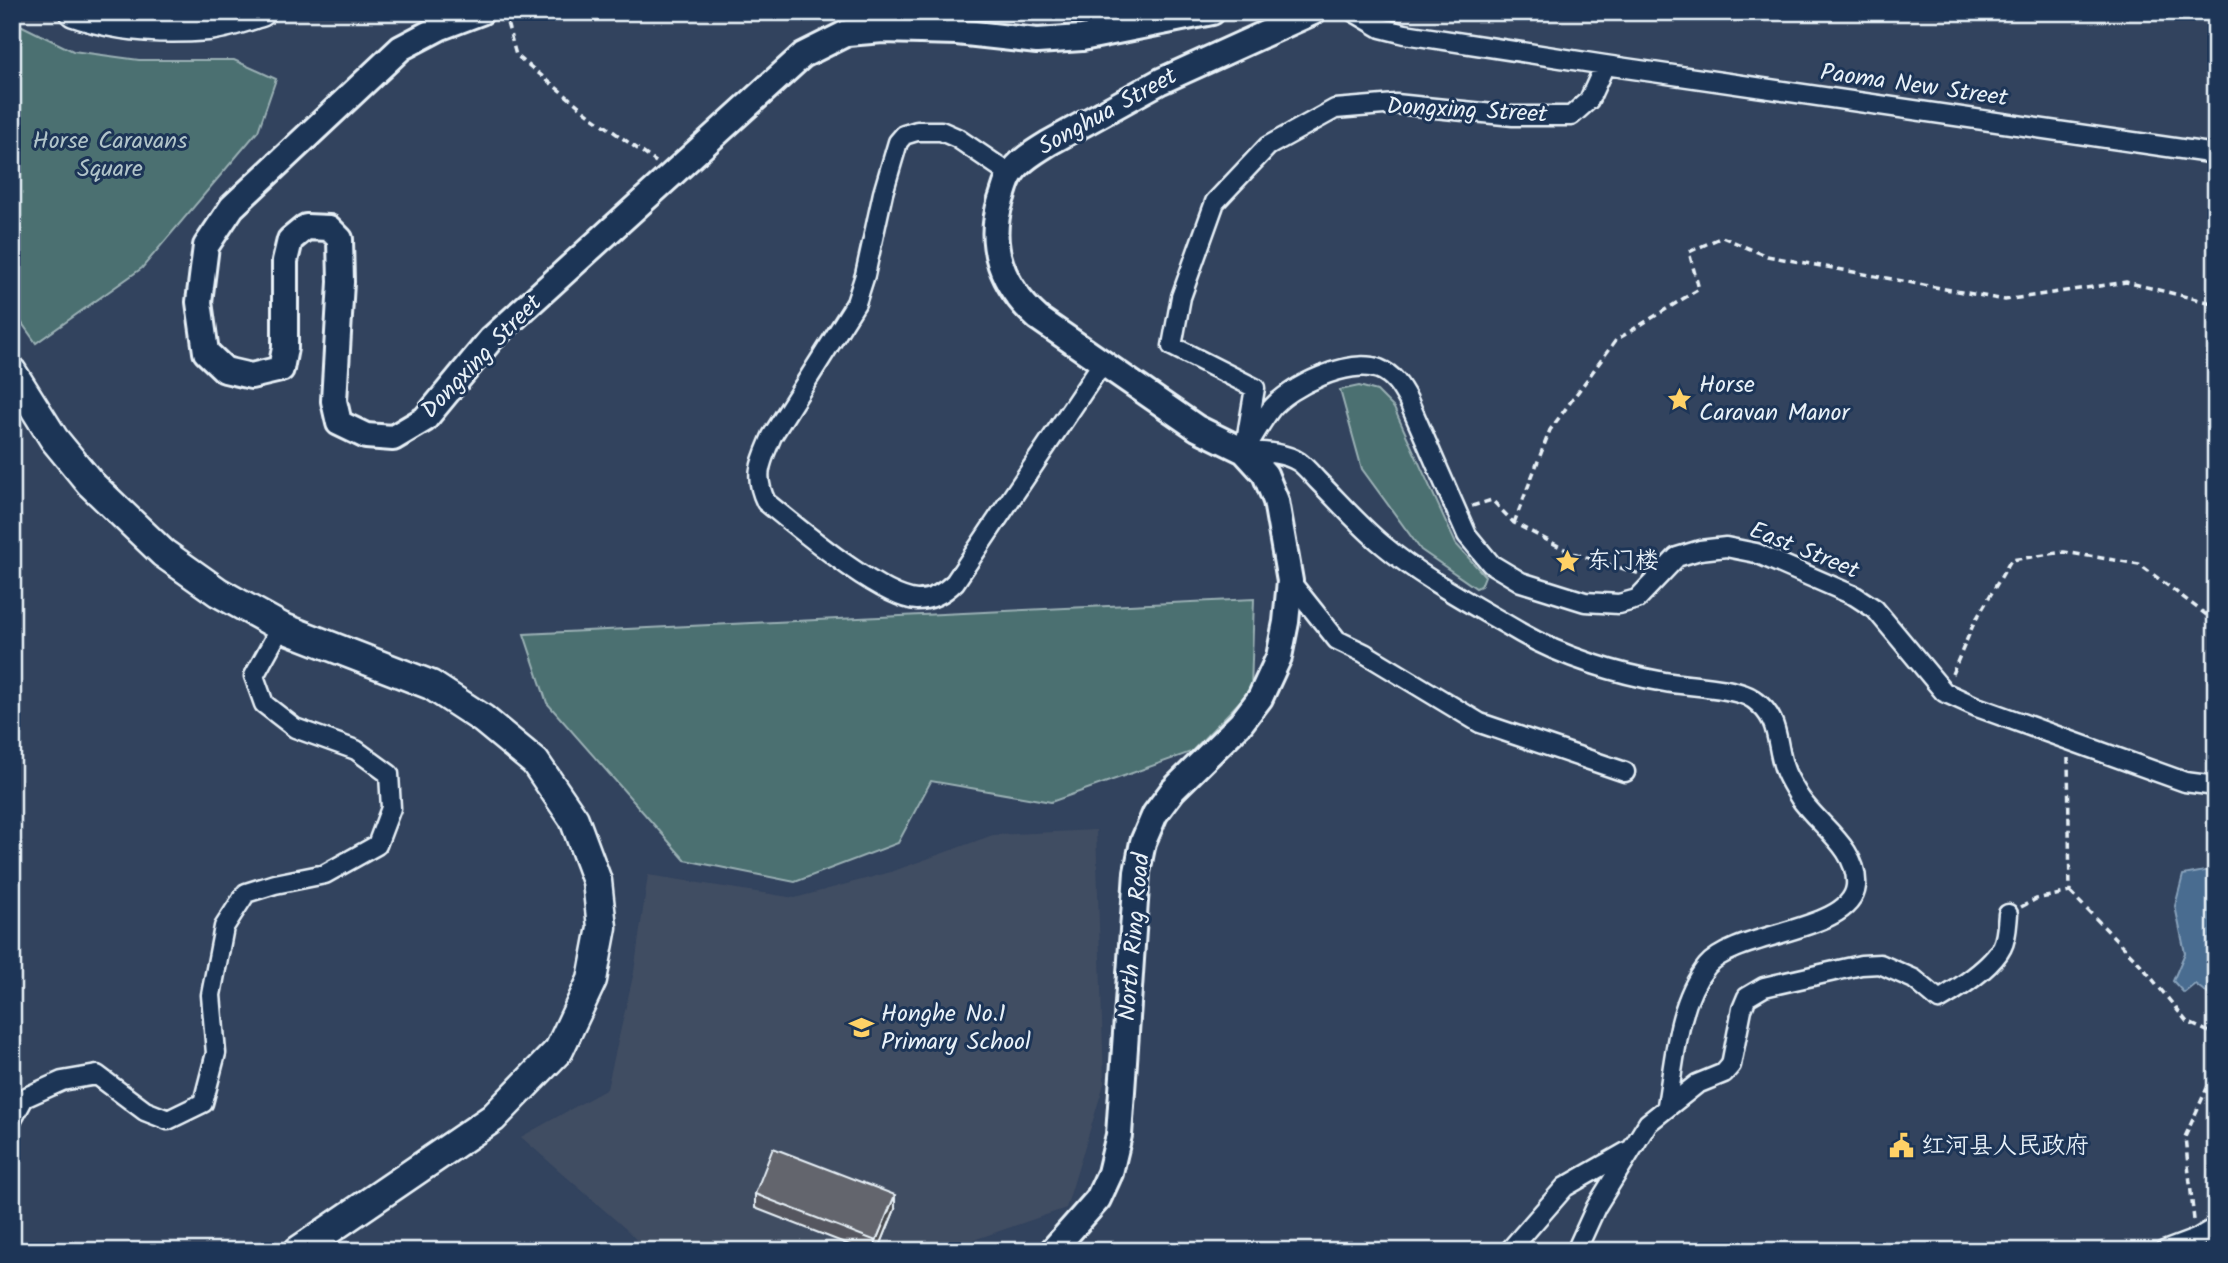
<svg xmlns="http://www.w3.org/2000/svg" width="2228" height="1263" viewBox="0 0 2228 1263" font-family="Kalam,'LXGW WenKai TC',sans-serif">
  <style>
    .built { fill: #414d62 }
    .green { fill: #4b6f71; stroke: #9ab0b4; stroke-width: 2 }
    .water { fill: #486c90; stroke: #88a1ba; stroke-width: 2 }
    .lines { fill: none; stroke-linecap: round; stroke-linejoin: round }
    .street-casing { stroke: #e8f1f8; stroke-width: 23 }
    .secondary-casing { stroke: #e8f1f8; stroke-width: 30 }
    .primary-casing { stroke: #e8f1f8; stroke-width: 33 }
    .path { stroke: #e8f1f8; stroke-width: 3.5; stroke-dasharray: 7 5; stroke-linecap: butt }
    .street { stroke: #1d3557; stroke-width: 18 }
    .secondary { stroke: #1d3557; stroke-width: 24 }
    .primary { stroke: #1d3557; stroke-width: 28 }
    .wall { fill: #55575e; stroke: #e8f1f8; stroke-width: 2 }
    .shaded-wall { fill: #45474c; stroke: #e8f1f8; stroke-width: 2 }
    .building { fill: #63656d; stroke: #e8f1f8; stroke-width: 2 }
    .labels { text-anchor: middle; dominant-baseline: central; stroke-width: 6; stroke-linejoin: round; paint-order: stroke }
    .street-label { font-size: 24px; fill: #e8f1f8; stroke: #1d3557 }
    .park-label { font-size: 24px; fill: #b1c4c9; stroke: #1d3557 }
    .poi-label { font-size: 24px; fill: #e8f1f8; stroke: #1d3557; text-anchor: start }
  </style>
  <rect width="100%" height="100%" fill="#32435e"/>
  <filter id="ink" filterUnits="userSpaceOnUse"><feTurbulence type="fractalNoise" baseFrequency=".0143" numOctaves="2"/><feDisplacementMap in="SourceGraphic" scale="14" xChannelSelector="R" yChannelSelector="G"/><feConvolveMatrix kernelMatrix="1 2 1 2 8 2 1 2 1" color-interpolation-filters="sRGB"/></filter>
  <g filter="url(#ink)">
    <path class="built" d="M1096,830l8,254 -38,124 -124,43h-295l-20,-21 -106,-93 86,-48 27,-117 14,-97 147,23 96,-26 102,-37z"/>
    <path class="green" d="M12,21l61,30 66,9h95l42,19 -18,52 -116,137 -106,75 -24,-34z
      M1359,386l18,5 17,17 62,136 29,32 -4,10 -5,2 -55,-38 -59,-81 -22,-79z
      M1254,599l-3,91 -60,62 -140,50 -120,-21 -33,62 -103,39 -110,-22 -138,-157 -23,-69z"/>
    <path class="water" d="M2216,869v131l-21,-16 -11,9 -11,-12 12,-28 -10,-47 8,-31z"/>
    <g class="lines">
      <defs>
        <path id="street" d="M1354,12l27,16 24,6 200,31 611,89
          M1010,174l-53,-36 -16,-7h-24l-13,4 -6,7 -15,51 -18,82 -9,28 -84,133c-11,26 -19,39 -6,66 30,24 114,96 151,98 15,0 27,-7 38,-18l148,-220
          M1246,441l9,-53 -83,-42 9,-49 34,-95 53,-56 67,-37 61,-5 117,12h58l18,-16 16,-35
          M1244,451c9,-14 17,-29 27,-42 19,-23 78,-51 108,-40 15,6 22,18 29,31l59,135 24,29 30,18 64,20 34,2 18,-5 40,-42 23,-7 26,-3 30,6 99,43 20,13 69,83 33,15 208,75 31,4
          M1244,451c18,1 40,1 55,11 7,5 14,14 20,20 21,21 41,44 64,63 39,33 94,62 138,88 42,24 97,41 144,49 21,4 72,5 88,17 30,21 21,46 33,74 4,9 9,17 14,25 18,27 59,51 56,88 -5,47 -120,45 -149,80 -30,37 -32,94 -40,139
          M1290,581l47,59 27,13 116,70 145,49
          M12,1120l12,-22 38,-17 35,-6 48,36 23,9 35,-17 13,-50 -5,-58 13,-68 22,-34 29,-9 50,-10 52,-29 14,-37 -2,-34 -33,-24 -61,-22 -31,-24 -10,-28 27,-49
          M1509,1251l56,-64 63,-36
          M1576,1251l20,-44 52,-84 49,-39 27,-11 7,-8 11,-56 5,-12 17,-10 97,-22 19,-1 34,15 25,21c19,-11 53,-33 63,-53 5,-9 5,-24 6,-33
          M2164,1251l32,-12 20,-12"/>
        <path id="secondary" d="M481,12l-40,15 -40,21 -169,159 -26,39 -7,56 7,50 19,18 26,6 30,-7 4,-21v-87l5,-21 16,-13 23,1 11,11 1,43 -7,119 5,22 27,13 27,2 32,-19 66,-80 312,-284 44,-22 36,-3 74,2 80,9 45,-3 130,-26
          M1052,1251l46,-52 12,-26 9,-38 18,-263 6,-30 12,-28 18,-24 68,-67 19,-25 19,-41 7,-35 4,-41 -14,-80 -11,-27 -21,-23 -47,-23 -159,-110c-35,-31 -52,-72 -37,-118 3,-8 5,-19 10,-26 8,-13 25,-23 38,-31l112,-62 152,-69"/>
        <path id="primary" d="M74,12c43,15 89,18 134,14 18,-2 36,-9 53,-14
          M12,372l42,67 37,45 72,69 55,39 63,35 150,58 52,34 52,43 39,57 23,62 5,46 -10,53 -33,70 -66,68 -195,133"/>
      </defs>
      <use href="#street" class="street-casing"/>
      <use href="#secondary" class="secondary-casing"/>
      <use href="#primary" class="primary-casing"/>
      <path class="path" d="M504,12l12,43 74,60 66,47
        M1472,506l20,-6 22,23 56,29 70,22
        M1514,523l36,-93 66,-90 83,-51 -10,-37 33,-15 45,19 238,44 121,-18 90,22
        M1952,674l22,-51 37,-63 53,-8 75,12 77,58
        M2070,892l71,73 46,57 29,13
        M2021,907l15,-8 34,-7 -2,-134
        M2194,1220l-9,-83 31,-69"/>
      <use href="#street" class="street"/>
      <use href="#secondary" class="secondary"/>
      <use href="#primary" class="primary"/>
    </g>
    <path class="wall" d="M755,1194l140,15 -17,42h-13l-110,-43z"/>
    <path class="shaded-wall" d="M895,1195v14l-17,42h-2v-10z"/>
    <path class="building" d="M773,1148l122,47 -19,46 -121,-47z"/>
  </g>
  <defs>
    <symbol id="sight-bare" viewBox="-9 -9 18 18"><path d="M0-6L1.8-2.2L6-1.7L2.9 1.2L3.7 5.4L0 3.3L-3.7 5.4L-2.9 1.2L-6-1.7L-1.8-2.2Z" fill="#ffd166" stroke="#1d3557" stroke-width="2.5" paint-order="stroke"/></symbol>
    <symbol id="school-bare" viewBox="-9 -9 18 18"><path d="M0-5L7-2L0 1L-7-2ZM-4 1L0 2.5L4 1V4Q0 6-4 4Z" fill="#ffd166" stroke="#1d3557" stroke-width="2.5" paint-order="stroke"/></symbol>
    <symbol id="civic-bare" viewBox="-9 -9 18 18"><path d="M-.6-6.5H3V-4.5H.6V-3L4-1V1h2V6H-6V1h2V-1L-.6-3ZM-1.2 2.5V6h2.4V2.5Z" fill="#ffd166" stroke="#1d3557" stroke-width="2.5" paint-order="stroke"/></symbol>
  </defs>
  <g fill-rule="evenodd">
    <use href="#sight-bare" x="1662" y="382" width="35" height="35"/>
    <use href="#sight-bare" x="1550" y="544" width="35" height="35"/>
    <use href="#school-bare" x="844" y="1010" width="35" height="35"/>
    <use href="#civic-bare" x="1884" y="1128" width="35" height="35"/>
  </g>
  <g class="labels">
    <g class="street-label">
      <text transform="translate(1914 86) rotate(8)">Paoma New Street</text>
      <text transform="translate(1467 111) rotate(3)">Dongxing Street</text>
      <text transform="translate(1108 112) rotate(-29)">Songhua Street</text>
      <text transform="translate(482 357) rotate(-46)">Dongxing Street</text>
      <text transform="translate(1804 551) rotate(22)">East Street</text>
      <text transform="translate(1135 937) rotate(-85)">North Ring Road</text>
    </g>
    <g class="park-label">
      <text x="110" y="141">Horse Caravans<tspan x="110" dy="28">Square</tspan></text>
    </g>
    <g class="poi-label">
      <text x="1699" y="385">Horse<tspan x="1699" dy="28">Caravan Manor</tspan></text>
      <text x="1587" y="561">东门楼</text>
      <text x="881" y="1014">Honghe No.1<tspan x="881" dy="28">Primary School</tspan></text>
      <text x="1921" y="1146">红河县人民政府</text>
    </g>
  </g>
  <rect width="2228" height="1263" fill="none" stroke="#1d3557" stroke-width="42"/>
  <rect x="21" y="21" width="2186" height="1221" fill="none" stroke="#e8f1f8" stroke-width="2.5" filter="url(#ink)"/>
</svg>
